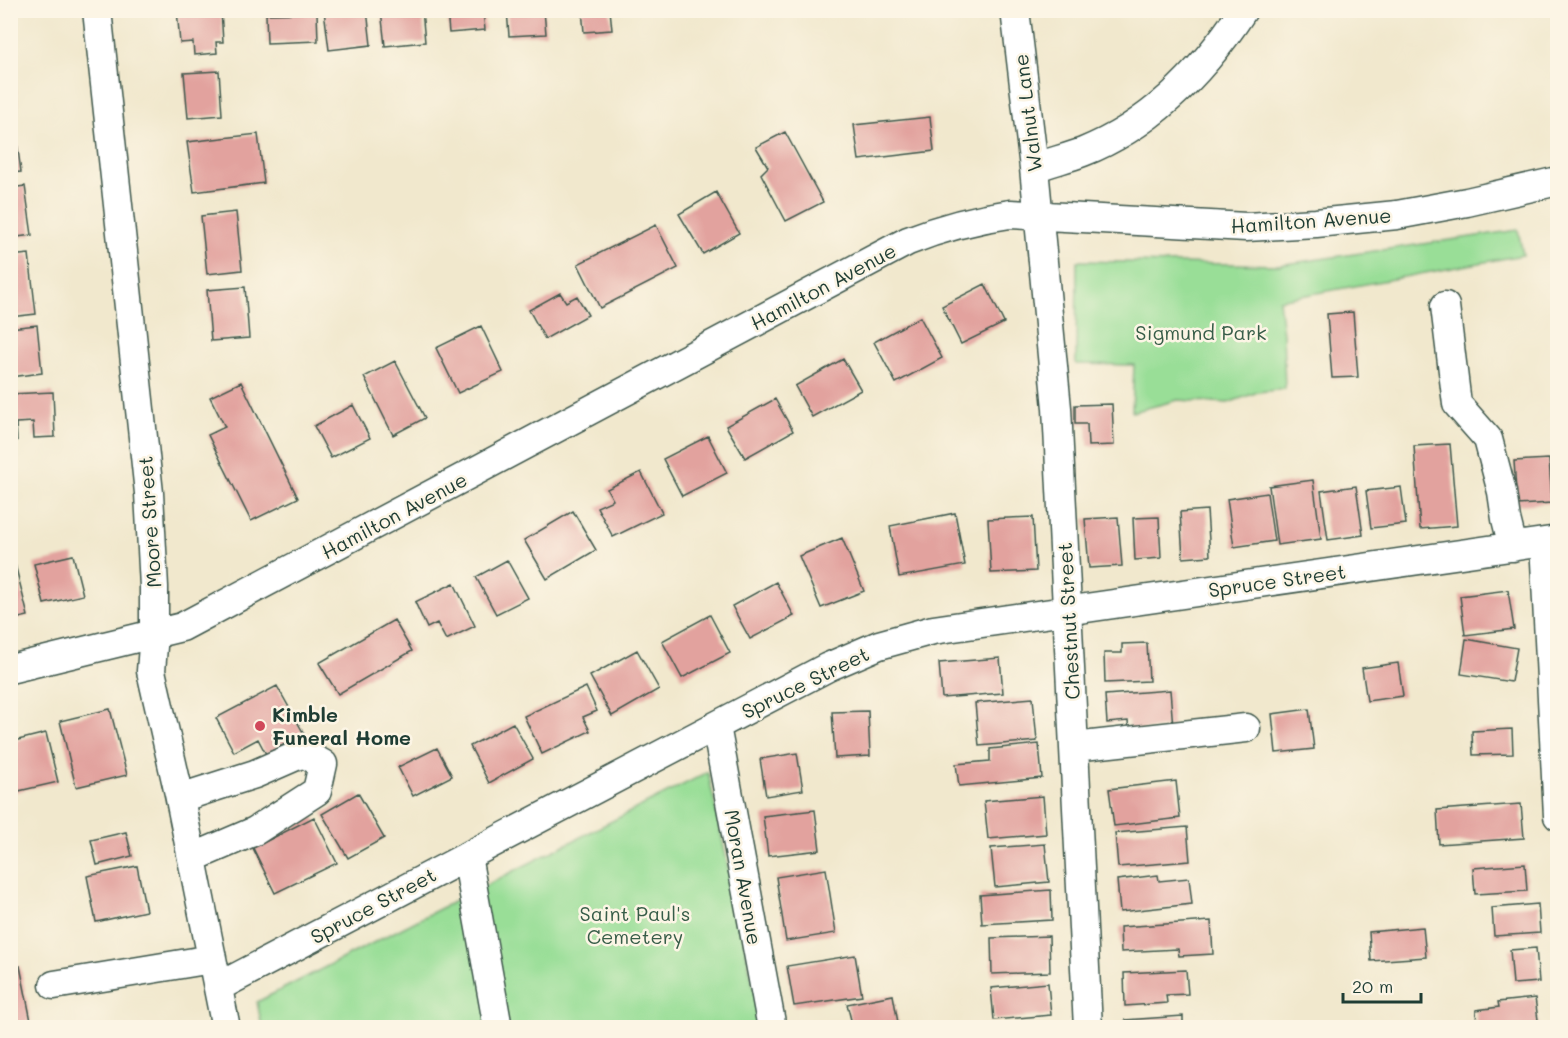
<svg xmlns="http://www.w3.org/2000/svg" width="1568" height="1038" viewBox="0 0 1568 1038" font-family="Mali,sans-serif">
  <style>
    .green { fill: #99de97; stroke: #5c8e66; stroke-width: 1.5 }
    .building { fill: #e2a29e }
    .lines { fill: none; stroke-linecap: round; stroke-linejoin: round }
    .minor-casing { stroke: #3e574b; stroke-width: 31 }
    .minor { stroke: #fff; stroke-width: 28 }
    .poi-dot { fill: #d1495b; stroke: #fcf5e5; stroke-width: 2 }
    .labels { text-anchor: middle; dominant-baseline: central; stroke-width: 5; stroke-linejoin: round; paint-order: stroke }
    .street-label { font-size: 20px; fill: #1f3d34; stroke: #fcf5e5 }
    .park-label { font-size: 20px; fill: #375d48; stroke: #fcf5e5 }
    .poi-label { font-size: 20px; font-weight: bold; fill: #1f3d34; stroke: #fcf5e5; text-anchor: start }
  </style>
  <rect width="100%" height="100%" fill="#fcf5e5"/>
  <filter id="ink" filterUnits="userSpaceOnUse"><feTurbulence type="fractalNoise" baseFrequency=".0167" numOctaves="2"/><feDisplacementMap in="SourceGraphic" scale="12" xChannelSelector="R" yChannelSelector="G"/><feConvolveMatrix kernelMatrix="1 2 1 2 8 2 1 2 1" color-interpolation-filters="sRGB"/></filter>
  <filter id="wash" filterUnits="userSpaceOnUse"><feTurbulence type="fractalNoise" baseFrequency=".008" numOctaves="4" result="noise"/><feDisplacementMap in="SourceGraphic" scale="24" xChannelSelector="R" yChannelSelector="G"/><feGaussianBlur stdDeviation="1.35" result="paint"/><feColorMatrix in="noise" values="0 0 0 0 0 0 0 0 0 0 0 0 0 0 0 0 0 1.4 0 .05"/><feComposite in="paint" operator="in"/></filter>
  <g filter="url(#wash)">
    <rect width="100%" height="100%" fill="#f1e8cd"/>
    <path class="green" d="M1518,230l5,25 -244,45 4,34 2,55 -27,3 -30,11 -50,-3 -46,12 2,-47 -58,-1 1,-103 202,4z
      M708,772l54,255h-500l-5,-25z"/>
    <g id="blocks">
      <path class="building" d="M177,10h44l2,32h-7l1,11 -23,2 -1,-13 -13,1z
        M324,10h43l4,35 -42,5z
        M381,10h41l3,32 -40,4z
        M447,10h36l2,20 -36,3z
        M507,10h37l2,24 -37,2z
        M582,10h28l2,20 -28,2z
        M317,13l1,28 -51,2 -1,-29z
        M219,71l3,44 -34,3 -4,-45z
        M15,77l3,32 -8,1v-32z
        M930,117l4,34 -75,9 -5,-35z
        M15,127l6,45 -11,1v-45z
        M785,132l38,70 -37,19 -25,-47 7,-7 -12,-20z
        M258,134l6,49 -70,9 -7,-50z
        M25,186l7,49 -22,3v-50z
        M716,192l23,41 -36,21 -24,-40z
        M236,212l6,58 -35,4 -6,-58z
        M656,225l22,43 -78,40 -22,-44z
        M29,254l7,60 -26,3v-61z
        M985,284l19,39 -43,21 -19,-38z
        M245,287l4,51 -38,3 -4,-51z
        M560,293l6,9 11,-6 11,19 -43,24 -16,-29z
        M1353,312l5,65 -26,1 -5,-64z
        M920,317l22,41 -46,25 -22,-41z
        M37,325l5,48 -32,4v-49z
        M481,326l22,46 -45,21 -22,-45z
        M843,359l18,31 -49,27 -17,-31z
        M395,361l30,57 -32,17 -29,-58z
        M241,382l57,116 -47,23 -43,-86 17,-8 -15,-30z
        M53,392l2,45 -21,1 -1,-16 -17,1 1,18h-7v-47z
        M775,399l18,32 -48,27 -19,-32z
        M1112,404l2,41 -26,1 -1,-22h-12v-19z
        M353,405l17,33 -39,20 -17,-32z
        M708,436l19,37 -45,23 -19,-37z
        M1450,444l7,82 -37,3 -6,-83z
        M1549,459l3,44 -35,2 -3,-44z
        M641,472l21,41 -49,24 -16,-30 16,-7 -6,-11z
        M1313,480l8,59 -44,6 -8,-59z
        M1356,486l7,49 -35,5 -7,-49z
        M1401,487l5,37 -35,4 -5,-37z
        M1267,493l7,48 -40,6 -7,-48z
        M1207,510l3,46 -27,2 -3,-46z
        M573,511l23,39 -49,29 -23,-39z
        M955,513l10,52 -66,12 -9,-51z
        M1033,517l3,54 -45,2 -3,-54z
        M1118,517l4,49 -33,2 -4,-49z
        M1159,517l2,41 -26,2 -2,-42z
        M842,538l22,53 -43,17 -22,-52z
        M73,555l10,40 -39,9 -10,-40z
        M10,560h4l14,56 -18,4z
        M507,560l21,38 -32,16 -20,-37z
        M776,582l18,34 -44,23 -18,-33z
        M454,583l21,43 -29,14 -9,-17 -10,5 -12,-26z
        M1508,590l6,39 -49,6 -5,-39z
        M710,615l20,38 -48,25 -20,-37z
        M394,620l18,31 -74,43 -19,-31z
        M1466,639l51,9 -6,34 -50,-8z
        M1147,643l2,38 -44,2 -1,-30h18v-9z
        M637,650l22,39 -47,27 -22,-40z
        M1000,658l3,35 -61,5 -3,-35z
        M1398,663l5,33 -36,5 -5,-33z
        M277,686l27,48 -38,20 -8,-15 -24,13 -18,-34z
        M586,687l11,24 -14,6 7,14 -48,23 -18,-38z
        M1170,690l3,37 -44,4 -1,-10 -21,2 -2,-28z
        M1033,698l4,43 -58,5 -4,-43z
        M110,709l17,66 -51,12 -16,-66z
        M1309,709l5,40 -38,4 -4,-39z
        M868,711l2,45 -35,2 -3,-46z
        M513,723l20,36 -44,24 -19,-37z
        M1512,729l1,25 -40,1 -1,-24z
        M46,733l12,49 -48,11v-51z
        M1039,744l3,34 -83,8 -3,-22 34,-3v-12z
        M437,748l15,28 -39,20 -15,-29z
        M797,753l6,37 -37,6 -6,-37z
        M1176,781l4,37 -66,8 -5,-37z
        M358,793l26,45 -36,20 -26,-44z
        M1043,796l3,38 -58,5 -4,-38z
        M1521,804l3,34 -85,6 -2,-34z
        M815,810l5,40 -52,6 -5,-40z
        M314,817l23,46 -62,30 -22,-45z
        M1187,827l3,34 -72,6 -3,-34z
        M126,832l6,24 -35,9 -6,-25z
        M1045,844l4,38 -54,5 -4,-39z
        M1525,864l2,27 -52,3 -2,-26z
        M137,866l9,45 -50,11 -9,-46z
        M826,869l10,64 -50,8 -10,-64z
        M1158,875l1,6 30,-3 3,26 -72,8 -3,-32z
        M1051,890l1,30 -70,4 -2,-29z
        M1538,904l2,29 -46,3 -2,-28z
        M1211,921l2,33 -34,2 -1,-7 -57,3 -1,-25z
        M1423,927l3,30 -55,4 -2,-29z
        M1049,936l1,36 -58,2 -1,-36z
        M1536,948l3,34 -26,2 -3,-34z
        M855,955l7,41 -68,10 -7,-40z
        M20,966l11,55 -21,4v-57z
        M1186,970l2,24 -22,1 1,8 -42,3 -1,-33z
        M1048,983l3,32 -57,5 -3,-32z
        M893,995l6,33h-33l-1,-6 -13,2 -5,-20z
        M1535,998l4,29 -62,1 -1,-18 23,-3 -1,-5z
        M1183,1016v12h-57l-1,-8z"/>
    </g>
  </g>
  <g filter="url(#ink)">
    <use href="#blocks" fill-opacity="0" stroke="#3e574b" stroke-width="1.5"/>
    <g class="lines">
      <defs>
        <path id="minor" d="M97,10l52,483 5,94v47l-3,37 28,123 47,234
          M1015,10l19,158 23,240 31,620
          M1034,168c16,-6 33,-10 49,-16 68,-27 121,-82 160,-142
          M1445,306l12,98 31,35 14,53 4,27 7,28
          M1544,542l14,274
          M10,669l172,-42 726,-386c33,-13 66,-22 102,-27l236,13 70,-4 81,-8 70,-13 91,-21
          M716,726l56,302
          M1074,747l172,-19
          M180,798l75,-24 48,-21 20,11 -6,27 -62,40 -63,27
          M467,856l31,172
          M54,985l158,-26
          M218,987l610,-320 51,-22 54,-15 625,-90"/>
      </defs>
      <use href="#minor" class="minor-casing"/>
      <use href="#minor" class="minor"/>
    </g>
  </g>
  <circle class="poi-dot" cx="260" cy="726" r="6"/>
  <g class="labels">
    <g class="street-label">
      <text transform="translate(1027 113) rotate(-97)">Walnut Lane</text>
      <text transform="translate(1311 220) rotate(-4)">Hamilton Avenue</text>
      <text transform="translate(823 286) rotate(-28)">Hamilton Avenue</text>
      <text transform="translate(394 515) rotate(-28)">Hamilton Avenue</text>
      <text transform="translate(149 522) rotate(-94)">Moore Street</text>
      <text transform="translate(1277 580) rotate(-8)">Spruce Street</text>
      <text transform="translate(1068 621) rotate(-93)">Chestnut Street</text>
      <text transform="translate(805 682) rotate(-26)">Spruce Street</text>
      <text transform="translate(744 877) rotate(80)">Moran Avenue</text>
      <text transform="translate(373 905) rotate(-28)">Spruce Street</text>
    </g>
    <g class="park-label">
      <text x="1201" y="332">Sigmund Park</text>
      <text x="635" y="913">Saint Paul's<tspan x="635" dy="23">Cemetery</tspan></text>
    </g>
    <g class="poi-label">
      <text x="272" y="714">Kimble<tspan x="272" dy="23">Funeral Home</tspan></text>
    </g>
  </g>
  <rect width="1568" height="1038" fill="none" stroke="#fcf5e5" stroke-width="36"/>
  <path d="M1343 993v9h78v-9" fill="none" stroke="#1f3d34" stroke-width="3"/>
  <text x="1352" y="993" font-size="18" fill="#1f3d34" stroke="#fcf5e5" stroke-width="4.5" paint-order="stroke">20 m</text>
</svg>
